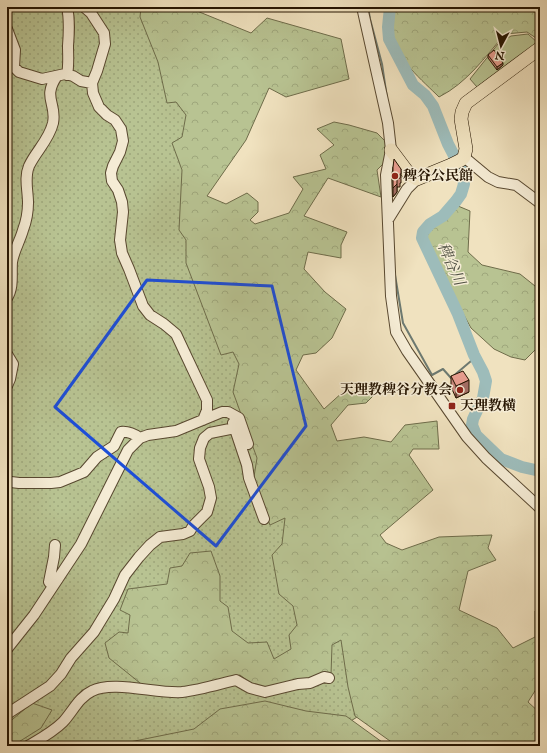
<svg xmlns="http://www.w3.org/2000/svg" width="547" height="753" viewBox="0 0 547 753" font-family="'IM FELL English','Noto Serif JP',serif">
  <style>
    .grass { fill: url(#grass-dots); stroke: #6e6c4a }
    .forest { fill: url(#forest-crowns); stroke: #6e6c4a }
    .park { fill: #b8c392; stroke: #6e6c4a }
    .lines { fill: none; stroke-linecap: round; stroke-linejoin: round }
    .stream { stroke: #6d7970; stroke-width: 2 }
    .river { stroke: #9dbcba; stroke-width: 12 }
    .minor-casing { stroke: #584830; stroke-width: 12 }
    .major-casing { stroke: #251401; stroke-width: 14 }
    .minor { stroke: #f5ecd5; stroke-width: 10 }
    .major { stroke: #f0e2bf; stroke-width: 13 }
    .wall { fill: #c7867a; stroke: #251401 }
    .shaded-wall { fill: #a26d63; stroke: #251401 }
    .building { fill: #e79c8e; stroke: #251401 }
    .marked { fill: none; stroke: #1d4ed8; stroke-width: 3; stroke-linejoin: round }
    .poi-dot { fill: #8f2418; stroke: #f5ecd5; stroke-width: 1.5 }
    .labels { text-anchor: middle; dominant-baseline: central; stroke-width: 3; stroke-linejoin: round; paint-order: stroke }
    .poi-label { font-size: 14px; font-weight: bold; fill: #251401; stroke: #f5ecd5; text-anchor: start }
    .water-label { font-size: 15px; font-style: italic; fill: #4f4f42; stroke: #f5ecd5 }
  </style>
  <defs>
    <pattern id="grass-dots" width="8" height="8" patternUnits="userSpaceOnUse"><rect width="8" height="8" fill="#b8c392"/><path d="M2 2h.1M6 6h.1" fill="none" stroke="#9ea77c" stroke-width="1.8" stroke-linecap="round"/></pattern>
    <pattern id="forest-crowns" width="20" height="18" patternUnits="userSpaceOnUse"><rect width="20" height="18" fill="#b8c392"/><path d="M2 6a3 3 0 1 1 6 0M12 15a3 3 0 1 1 6 0" fill="none" stroke="#9ea77c"/></pattern>
  </defs>
  <rect width="100%" height="100%" fill="#f0e2bf"/>
  <filter id="stains"><feTurbulence type="fractalNoise" baseFrequency=".005" numOctaves="4"/><feColorMatrix values="0 0 0 0 .2 0 0 0 0 .09 0 0 0 0 .02 0 0 0 .5 -.17"/></filter>
  <radialGradient id="worn" r=".72"><stop offset=".6" stop-color="#630" stop-opacity="0"/><stop offset="1" stop-color="#630" stop-opacity=".3"/></radialGradient>
  <path class="grass" d="M7,7h156l28,88 -2,75 52,186 48,155 57,120 16,83 -21,13 -151,19h-183z"/>
  <path class="forest" d="M141,7h57l-1,4 54,22 16,-15 74,21 8,40 -63,18 -17,-9 -23,52 -39,56 19,8 21,-11 11,9v10l-8,8 5,4 34,-11 14,-24 -10,-12 33,-8 -6,-14 14,-10 -17,-16 17,-7 15,3 28,8 9,9 1,18 -10,10 4,27 -53,-19 -24,38 43,16 -6,13v13l-33,-6 -4,17 21,23 21,17 -14,29 -16,15 -13,2 -7,15 28,39 20,-18 17,1 16,-9 7,2 -18,18 -18,2 -17,20 6,16 27,-4 27,5 14,-17 32,-4 2,28h-26l-4,6 24,35 -53,45 6,8 16,7 37,-13 53,-2 -4,13 8,12 -28,11 -9,39 38,18 16,20 22,-11v-26l5,-5v77l-12,19 12,11v33h-143l-42,-30 -7,-29 -7,-47 -9,5 -1,30 -51,12 -23,1 -17,-13 -47,15 -43,1 -41,-33 -4,-15 14,-11 9,1 2,-18 -10,-5 8,-21 39,-5 3,-16 12,-2 8,-13 21,-2 9,25v25l8,6 4,24 16,12 19,-1 7,17 17,-10 -2,-14 8,-10 -4,-19 -14,-12 -7,-39 10,-11 3,-26 -15,7 -17,-42 4,-25 -24,-66 6,-28 -6,-12 -12,3 -35,-92v-23l-7,-10 3,-60 -10,-27 10,-6 4,-22 -10,-13 -9,1 -9,-41 -18,-45z
    M393,7h142l1,4 4,5v20l-1,4 -12,-8 -22,2c-20,23 -38,49 -66,63 -15,-15 -45,-40 -47,-62 0,-9 2,-19 1,-28z
    M458,206l12,5 -2,41 14,13 38,9 20,16v58h-3l-12,12 -14,-3 -17,-8 -23,-21 -47,-86 10,-19z
    M265,701l41,10 40,5 36,26 -2,4h-270l84,-17 26,-20z
    M32,703l20,7 -11,18 -24,15 -2,3h-8v-22z"/>
  <path class="park" d="M528,34l10,9 -61,44 -7,-8 28,-35 13,-8z"/>
  <g class="lines">
    <path class="stream" d="M368,7l2,12 12,45 5,34
      M395,275l8,48 29,52 11,-6 8,9 20,-17 5,-2"/>
    <path class="river" d="M390,7l-2,20 1,12 24,46 12,10 8,11 15,38 13,25 3,15 -3,10 -5,7 -13,15 -13,8 -7,8 -1,6 36,76 16,41 9,17 3,9 -3,17 -10,21 -1,6 4,10 25,24 21,8 18,4"/>
    <defs>
      <path id="minor" d="M67,7c3,13 2,26 1,39 0,10 1,19 -1,29
        M84,7l7,6 13,20 1,11 -8,27 -5,12 1,10 6,14 8,8 8,5 6,9 2,12 -3,11 -7,14 -2,7 1,8 6,9 4,12 1,10 -3,28 2,13 7,16 14,37 7,9 14,9 12,10 7,15 24,51v10l-4,10
        M362,7l26,116 3,27 -5,25 5,121 5,36 11,19 60,86 19,21 54,50
        M7,29l8,21 -1,17 5,5 23,7 23,-5 8,2 8,5 11,2
        M464,157l24,20 10,5 18,3 24,18
        M389,218l18,-29 10,-10
        M7,298c7,-11 4,-24 5,-36 2,-12 8,-21 11,-32 3,-8 5,-19 5,-27 0,-13 -4,-25 1,-37 7,-15 20,-26 24,-43 4,-20 -11,-25 4,-47
        M7,354l6,10 -3,15 -3,7
        M233,423l14,42 2,13 15,41
        M7,480l4,2 8,1h32l9,-1 17,-7 7,-3 13,-15 17,-11 7,-14c7,-1 13,2 19,6
        M53,586l-4,-4 5,-25 1,-12
        M7,649l27,-34 47,-71 47,-94 12,-12 8,-3 28,-4 46,-19h6l11,6 9,26
        M7,714l43,-28 11,-12 10,-16 23,-26 20,-33 11,-24 14,-18 11,-12 10,-8 23,-3 7,-3 3,-5 14,-14 4,-14 -2,-11 -10,-28 1,-11 4,-10 6,-5 25,-5
        M28,746c12,-7 25,-14 35,-24 10,-11 16,-25 29,-31 21,-11 65,3 90,1 18,-2 37,-8 54,-12l14,8 15,4 33,-8 12,-1 14,-6 5,1"/>
      <path id="major" d="M391,150l18,24 8,5 34,-14 10,-5 3,-3 2,-8 -5,-30 1,-7 4,-9 74,-55"/>
    </defs>
    <use href="#minor" class="minor-casing"/>
    <use href="#major" class="major-casing"/>
    <use href="#minor" class="minor"/>
    <use href="#major" class="major"/>
  </g>
  <path class="wall" d="M488,55l15,10 -6,5 -9,-12z
    M393,167l8,2v14h-1v4h-3v5l-4,5z
    M451,376l18,16 -13,6 -5,-11z"/>
  <path class="shaded-wall" d="M503,63v2l-6,5v-3z
    M397,184v8l-4,5v-9z
    M469,380v12l-13,6v-12z"/>
  <path class="building" d="M494,50l9,13 -6,4 -9,-12z
    M394,159l7,10v5h-1v4l-3,1v5l-4,4v-21z
    M463,371l6,9 -13,6 -5,-10z"/>
  <path class="marked" d="M147,280l125,6 34,140 -90,120 -161,-139z"/>
  <g class="poi-dot">
    <circle cx="395" cy="176" r="4"/>
    <circle cx="460" cy="390" r="4"/>
    <rect x="448" y="402" width="8" height="8" rx="2"/>
  </g>
  <g class="labels">
    <g class="poi-label">
      <text x="403" y="176">稗谷公民館</text>
      <text x="452" y="390" text-anchor="end">天理教稗谷分教会</text>
      <text x="460" y="406">天理教横</text>
    </g>
    <g class="water-label">
      <text transform="translate(451 264) rotate(66)">稗谷川</text>
    </g>
  </g>
  <rect width="547" height="753" fill="none" stroke="#f0e2bf" stroke-width="24"/>
  <rect x="8" y="8" width="531" height="737" fill="none" stroke="#251401" stroke-width="2"/>
  <rect x="12" y="12" width="523" height="729" fill="none" stroke="#251401"/>
  <g transform="translate(501 46) rotate(187)" stroke="#f5ecd5" stroke-width="3" paint-order="stroke">
  <path d="M0-3L7 15L0 10L-7 15Z" fill="#251401"/>
  <text y="-6" font-size="11" font-weight="bold" text-anchor="middle" fill="#251401">N</text>
  </g>
  <rect width="100%" height="100%" filter="url(#stains)"/>
  <rect width="100%" height="100%" fill="url(#worn)"/>
</svg>
